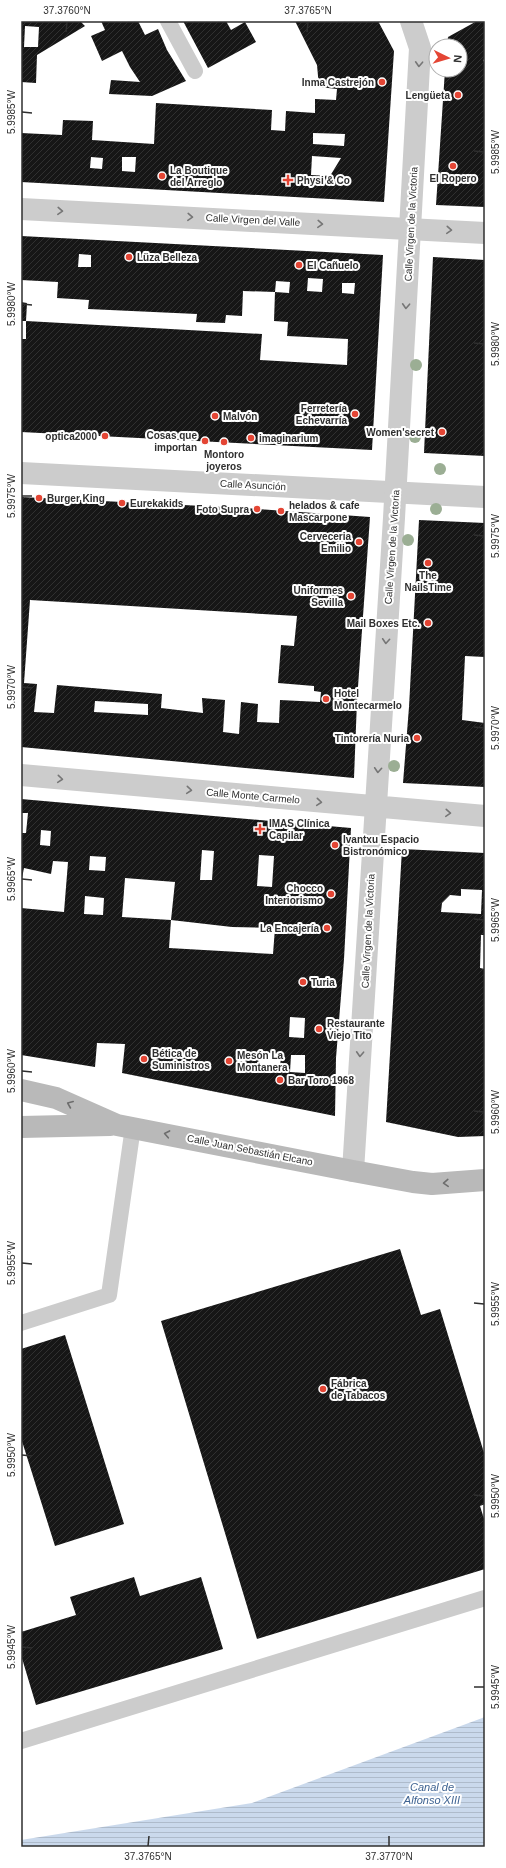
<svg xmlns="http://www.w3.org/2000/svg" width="506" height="1868" viewBox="0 0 506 1868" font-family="Helvetica,sans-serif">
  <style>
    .water { fill: url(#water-rules) }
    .building { fill: url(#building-hatch); fill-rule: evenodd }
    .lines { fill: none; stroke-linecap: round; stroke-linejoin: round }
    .service { stroke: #ccc; stroke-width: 16 }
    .pedestrian { stroke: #ccc; stroke-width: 22 }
    .minor { stroke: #ccc; stroke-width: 22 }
    .tertiary { stroke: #ccc; stroke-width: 22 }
    .secondary { stroke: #b9b9b9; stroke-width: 22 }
    .tree { fill: #9bae94 }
    .oneway { stroke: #767676 }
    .oneway2 { stroke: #6d6d6d }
    .ticks { fill: none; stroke: #2f2f2f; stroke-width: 1.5 }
    .poi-dot { fill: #e44534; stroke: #fff; stroke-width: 1.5 }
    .labels { text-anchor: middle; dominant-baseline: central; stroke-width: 4; stroke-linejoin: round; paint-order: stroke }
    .poi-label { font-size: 10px; font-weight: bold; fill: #2f2f2f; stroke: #fff; text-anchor: start }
    .street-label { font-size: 10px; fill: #2f2f2f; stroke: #fff }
    .water-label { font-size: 11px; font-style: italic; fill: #3d6291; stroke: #fff }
    .neatline { fill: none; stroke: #2f2f2f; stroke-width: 1.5 }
    .ticks-label { font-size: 10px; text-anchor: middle; fill: #2f2f2f }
  </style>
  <defs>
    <pattern id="water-rules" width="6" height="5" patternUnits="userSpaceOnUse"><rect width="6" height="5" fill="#cad9ec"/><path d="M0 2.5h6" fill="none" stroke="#aebbcb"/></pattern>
    <pattern id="building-hatch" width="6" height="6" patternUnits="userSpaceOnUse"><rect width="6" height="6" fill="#161616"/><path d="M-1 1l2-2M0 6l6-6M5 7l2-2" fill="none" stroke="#303030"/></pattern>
  </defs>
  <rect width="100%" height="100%" fill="#fff"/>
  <path class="water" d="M485,1717v130h-464v-7l231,-37z"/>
  <path class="building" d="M21,21h59l5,5 -48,29 -1,28 -15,-1zM25,26l14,1 -1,20h-14z
    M101,21h37l7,14 13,-6 9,21 19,31 -34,15 -43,-2 2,-14 29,2 -10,-15 -8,-16 -20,10 -11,-25 14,-6z
    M183,21h43l5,9 14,-8 11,20 -48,26z
    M295,21h83l16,30 -10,151 -363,-20v-49l41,2 1,-15 30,1 -1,19 62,4 2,-41 116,7 -1,20 14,1 1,-20 29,2v-14l21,1 1,-11 -18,-2 -2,-22zM313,133l32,1 -1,12 -31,-2zM312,156l29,2 -11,18 -19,-1zM91,157l12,1 -1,11 -12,-1zM122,157h14l-1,15 -13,-1z
    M477,21h8v38l-2,1 2,4v143l-49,-2 9,-135h15v-24h-13l1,-9z
    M21,236l362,19 -11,195 -351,-18v-93h5v-18l236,13 -2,26 87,5 1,-26 -61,-3 1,-14 -14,-1 1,-29 14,1 1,-11 -14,-1 -1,11 -32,-1 -1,25 -16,-1 -1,8 -29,-1 1,-8 -109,-5 1,-9 -32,-2 1,-16 -37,-2zM79,254l12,1v12h-13zM308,278l15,1 -1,13 -15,-1zM342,283h13l-1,11 -12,-1z
    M433,257l52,3v196l-61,-3z
    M21,302l6,1 -1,18h-5z
    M21,497l223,11 126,9 -13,184 -3,77 -333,-31zM30,600l267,16 -3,30 -13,-1 -3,38 36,3v5l7,1 -1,10 -40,-2 -1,23 -22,-1 1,-18 -17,-2 -2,32 -16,-2 2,-32 -23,-2 1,15 -42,-5 1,-14 -105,-9 -3,28 -20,-1 3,-28 -13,-1zM95,701l53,3v11l-54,-3z
    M419,520l66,3v134l-20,-1 -3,64 23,3v64l-82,-4 6,-76z
    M21,799l330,29 -7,131 -8,99 -1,58 -213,-43 3,-29 -28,-1 -2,24 -74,-12v-147l43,4 4,-50 -15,-1 -2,13 -27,-6 -3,15v-50h5l2,-20h-7zM41,830l10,1 -1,15 -10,-1zM202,850l12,1 -2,29h-12zM259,855l15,1 -2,31 -15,-1zM90,856l16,1 -1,14 -16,-1zM125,878l50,4 -4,38 61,7 43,1 -2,26 -104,-6 2,-28 -49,-3zM85,896l19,2 -1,17 -19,-1zM290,1017l15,1 -1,20 -15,-1zM258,1052l23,2 -1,15 -21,-2zM291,1055h14v18l-15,-1z
    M402,849l83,4v82h-4l-1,33 5,1v167l-27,1 -72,-15zM461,889l21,1 -1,24 -40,-2 1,-9 8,-8 11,1z
    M400,1249l21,66 19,-6 45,147v48l-5,2 5,16v47l-228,70 -96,-318z
    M65,1335l59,189 -69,22 -34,-108v-89z
    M134,1577l6,19 61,-19 22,72 -187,56 -15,-50v-23l55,-17 -6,-18z"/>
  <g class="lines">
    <path class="service" d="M168,21l27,50
      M21,1323l88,-28 24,-168
      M21,1741l464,-143"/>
    <path class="pedestrian" d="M21,473l464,24"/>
    <path class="minor" d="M21,775l464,41
      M353,1171l41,-653 26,-470 -9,-27"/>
    <path class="tertiary" d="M21,209l464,24"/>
    <path class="secondary" d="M21,1090l35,8 61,27 236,46 60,11 19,2 53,-4
      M21,1127l89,-2"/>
  </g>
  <g class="tree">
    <circle cx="416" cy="365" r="6"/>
    <circle cx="415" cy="437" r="6"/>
    <circle cx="440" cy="469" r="6"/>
    <circle cx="436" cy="509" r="6"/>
    <circle cx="408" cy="540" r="6"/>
    <circle cx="394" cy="766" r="6"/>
  </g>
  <defs><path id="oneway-chevron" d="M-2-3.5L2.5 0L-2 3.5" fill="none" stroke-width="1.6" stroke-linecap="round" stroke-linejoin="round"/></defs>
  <g class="oneway">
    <use href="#oneway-chevron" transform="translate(419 64) rotate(93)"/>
    <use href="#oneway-chevron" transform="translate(60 211) rotate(3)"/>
    <use href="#oneway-chevron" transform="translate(190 217) rotate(3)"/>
    <use href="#oneway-chevron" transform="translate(320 224) rotate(3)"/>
    <use href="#oneway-chevron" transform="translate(449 230) rotate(4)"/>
    <use href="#oneway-chevron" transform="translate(406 306) rotate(93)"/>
    <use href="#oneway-chevron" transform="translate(386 641) rotate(94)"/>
    <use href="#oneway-chevron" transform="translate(378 770) rotate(94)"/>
    <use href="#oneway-chevron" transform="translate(60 779) rotate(5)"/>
    <use href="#oneway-chevron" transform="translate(189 790) rotate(5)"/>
    <use href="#oneway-chevron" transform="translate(319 802) rotate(5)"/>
    <use href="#oneway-chevron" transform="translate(448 813) rotate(4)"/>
    <use href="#oneway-chevron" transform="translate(360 1054) rotate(93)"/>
  </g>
  <g class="oneway2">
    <use href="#oneway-chevron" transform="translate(70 1104) rotate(-157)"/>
    <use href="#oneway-chevron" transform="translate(167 1134) rotate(-169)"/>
    <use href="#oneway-chevron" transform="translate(446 1183) rotate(177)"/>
  </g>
  <path class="ticks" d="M66,32l1,-10M307,32l1,-10M22,112l10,1M474,151l10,1M22,304l10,1M474,343l10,1M22,496h10M474,535l10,1M22,687l10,1M474,727l10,1M22,879l10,1M474,919l10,1M22,1071l10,1M474,1111l10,1M22,1263l10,1M474,1303l10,1M22,1455l10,1M474,1495l10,1M22,1647l10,1M474,1687h10M148,1846l1,-10M389,1846v-10"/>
  <g class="poi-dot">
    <circle cx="382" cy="82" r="4"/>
    <circle cx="458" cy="95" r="4"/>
    <circle cx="453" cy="166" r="4"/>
    <circle cx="162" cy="176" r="4"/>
    <path d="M286 174h4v4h4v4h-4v4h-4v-4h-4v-4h4z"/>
    <circle cx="129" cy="257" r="4"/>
    <circle cx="299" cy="265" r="4"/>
    <circle cx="355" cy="414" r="4"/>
    <circle cx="215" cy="416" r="4"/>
    <circle cx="442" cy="432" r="4"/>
    <circle cx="105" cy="436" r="4"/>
    <circle cx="251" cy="438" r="4"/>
    <circle cx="205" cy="441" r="4"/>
    <circle cx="224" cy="442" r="4"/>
    <circle cx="39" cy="498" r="4"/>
    <circle cx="122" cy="503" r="4"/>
    <circle cx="257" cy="509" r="4"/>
    <circle cx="281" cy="511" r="4"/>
    <circle cx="359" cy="542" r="4"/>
    <circle cx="428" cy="563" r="4"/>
    <circle cx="351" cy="596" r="4"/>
    <circle cx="428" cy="623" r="4"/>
    <circle cx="326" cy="699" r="4"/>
    <circle cx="417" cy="738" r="4"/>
    <path d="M258 823h4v4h4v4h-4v4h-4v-4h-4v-4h4z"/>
    <circle cx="335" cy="845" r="4"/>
    <circle cx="331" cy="894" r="4"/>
    <circle cx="327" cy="928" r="4"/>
    <circle cx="303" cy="982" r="4"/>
    <circle cx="319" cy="1029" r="4"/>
    <circle cx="144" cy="1059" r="4"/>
    <circle cx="229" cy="1061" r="4"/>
    <circle cx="280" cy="1080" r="4"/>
    <circle cx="323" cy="1389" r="4"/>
  </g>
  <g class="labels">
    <g class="poi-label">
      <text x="374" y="82" text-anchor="end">Inma Castrejón</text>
      <text x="450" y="95" text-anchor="end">Lengüeta</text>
      <text x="170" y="170">La Boutique<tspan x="170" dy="12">del Arreglo</tspan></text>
      <text x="453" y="178" text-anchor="middle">El Ropero</text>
      <text x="297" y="180">Physi &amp; Co</text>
      <text x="137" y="257">Lüza Belleza</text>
      <text x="307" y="265">El Cañuelo</text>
      <text x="347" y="408" text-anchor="end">Ferretería<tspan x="347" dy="12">Echevarría</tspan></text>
      <text x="223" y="416">Malvón</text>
      <text x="434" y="432" text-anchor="end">Women'secret</text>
      <text x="197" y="435" text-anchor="end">Cosas que<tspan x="197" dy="12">importan</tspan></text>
      <text x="97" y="436" text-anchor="end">optica2000</text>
      <text x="259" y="438">imaginarium</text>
      <text x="224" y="454" text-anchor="middle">Montoro<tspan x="224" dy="12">joyeros</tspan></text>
      <text x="47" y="498">Burger King</text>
      <text x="130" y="503">Eurekakids</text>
      <text x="289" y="505">helados &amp; cafe<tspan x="289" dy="12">Mascarpone</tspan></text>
      <text x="249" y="509" text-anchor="end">Foto Supra</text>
      <text x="351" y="536" text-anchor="end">Cerveceria<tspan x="351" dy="12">Emilio</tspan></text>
      <text x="428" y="575" text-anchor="middle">The<tspan x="428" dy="12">NailsTime</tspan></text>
      <text x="343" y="590" text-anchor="end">Uniformes<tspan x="343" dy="12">Sevilla</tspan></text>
      <text x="420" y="623" text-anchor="end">Mail Boxes Etc.</text>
      <text x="334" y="693">Hotel<tspan x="334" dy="12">Montecarmelo</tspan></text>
      <text x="409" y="738" text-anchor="end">Tintorería Nuria</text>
      <text x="269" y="823">IMAS Clínica<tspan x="269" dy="12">Capilar</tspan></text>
      <text x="343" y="839">Ivantxu Espacio<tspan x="343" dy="12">Bistronómico</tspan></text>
      <text x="323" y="888" text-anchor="end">Chocco<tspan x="323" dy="12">Interiorismo</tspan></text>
      <text x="319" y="928" text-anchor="end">La Encajería</text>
      <text x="311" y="982">Turia</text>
      <text x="327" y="1023">Restaurante<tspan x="327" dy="12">Viejo Tito</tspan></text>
      <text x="152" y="1053">Bética de<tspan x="152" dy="12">Suministros</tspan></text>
      <text x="237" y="1055">Mesón La<tspan x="237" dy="12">Montanera</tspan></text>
      <text x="288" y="1080">Bar Toro 1968</text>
      <text x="331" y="1383">Fábrica<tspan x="331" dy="12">de Tabacos</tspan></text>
    </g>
    <g class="street-label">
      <text transform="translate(253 220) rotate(3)">Calle Virgen del Valle</text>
      <text transform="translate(411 224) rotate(-87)">Calle Virgen de la Victoria</text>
      <text transform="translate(253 485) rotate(3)">Calle Asunción</text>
      <text transform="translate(392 547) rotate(-86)">Calle Virgen de la Victoria</text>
      <text transform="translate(253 796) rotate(5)">Calle Monte Carmelo</text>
      <text transform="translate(368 931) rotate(-87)">Calle Virgen de la Victoria</text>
      <text transform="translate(250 1150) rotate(11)">Calle Juan Sebastián Elcano</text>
    </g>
    <g class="water-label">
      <text x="432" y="1787">Canal de<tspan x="432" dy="13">Alfonso XIII</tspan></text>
    </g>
  </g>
  <rect width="506" height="1868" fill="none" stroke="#ffffff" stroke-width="44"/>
  <g transform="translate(448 58) rotate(95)"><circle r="19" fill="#ffffff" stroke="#acacac"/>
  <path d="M0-3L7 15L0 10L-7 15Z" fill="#e44534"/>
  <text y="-6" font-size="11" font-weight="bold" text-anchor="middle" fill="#2f2f2f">N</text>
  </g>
  <rect x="22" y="22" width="462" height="1824" class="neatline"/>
  <g class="ticks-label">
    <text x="67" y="14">37.3760°N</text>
    <text x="308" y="14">37.3765°N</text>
    <text transform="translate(11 112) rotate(-90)" y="4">5.9985°W</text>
    <text transform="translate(495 152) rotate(-90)" y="4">5.9985°W</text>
    <text transform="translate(11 304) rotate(-90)" y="4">5.9980°W</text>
    <text transform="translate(495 344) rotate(-90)" y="4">5.9980°W</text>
    <text transform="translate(11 496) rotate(-90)" y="4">5.9975°W</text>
    <text transform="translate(495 536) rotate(-90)" y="4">5.9975°W</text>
    <text transform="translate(11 687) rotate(-90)" y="4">5.9970°W</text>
    <text transform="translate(495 728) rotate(-90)" y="4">5.9970°W</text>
    <text transform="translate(11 879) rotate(-90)" y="4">5.9965°W</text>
    <text transform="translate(495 920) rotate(-90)" y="4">5.9965°W</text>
    <text transform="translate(11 1071) rotate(-90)" y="4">5.9960°W</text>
    <text transform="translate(495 1112) rotate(-90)" y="4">5.9960°W</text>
    <text transform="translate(11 1263) rotate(-90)" y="4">5.9955°W</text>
    <text transform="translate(495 1304) rotate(-90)" y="4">5.9955°W</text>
    <text transform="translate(11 1455) rotate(-90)" y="4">5.9950°W</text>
    <text transform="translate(495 1496) rotate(-90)" y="4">5.9950°W</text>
    <text transform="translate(11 1647) rotate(-90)" y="4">5.9945°W</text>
    <text transform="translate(495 1687) rotate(-90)" y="4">5.9945°W</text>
    <text x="148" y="1860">37.3765°N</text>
    <text x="389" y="1860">37.3770°N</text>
  </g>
</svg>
